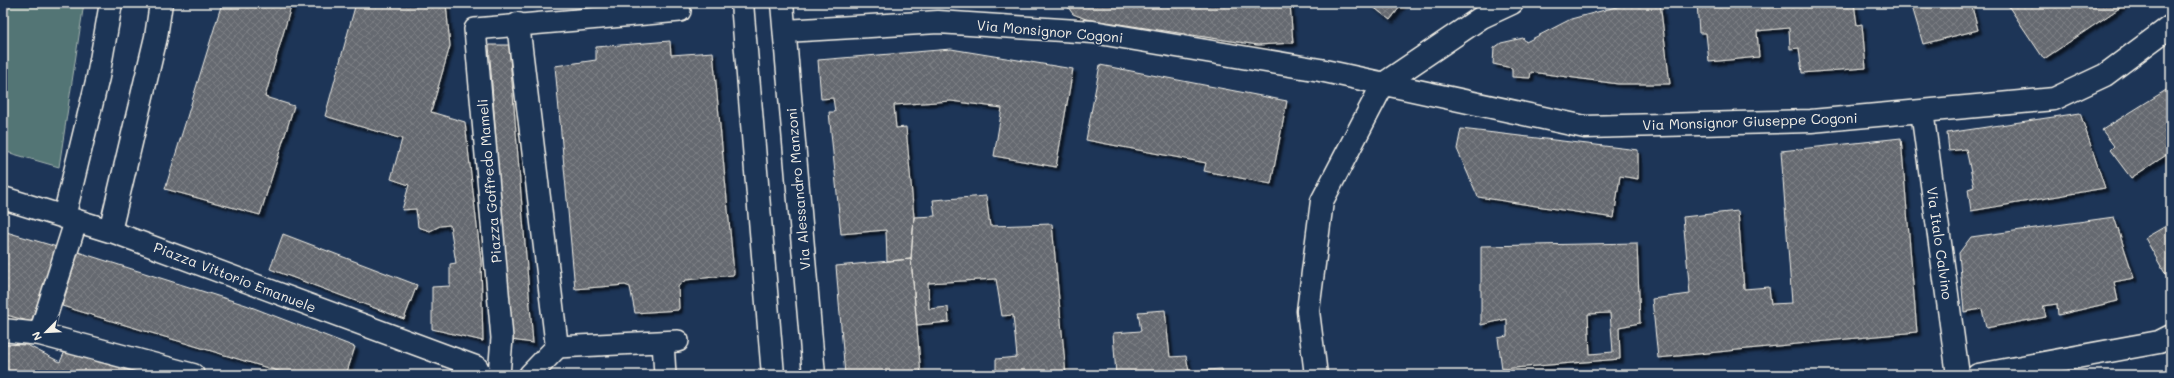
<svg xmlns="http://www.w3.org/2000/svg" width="2174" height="378" viewBox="0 0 2174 378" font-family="Mali,sans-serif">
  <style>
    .park { fill: #537575; stroke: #a4b3ae }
    .building { fill: url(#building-cross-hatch); stroke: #f4f1e8; fill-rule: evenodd; filter: url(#shadow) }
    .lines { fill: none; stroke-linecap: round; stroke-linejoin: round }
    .pedestrian-casing { stroke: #f4f1e8; stroke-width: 24 }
    .minor-casing { stroke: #f4f1e8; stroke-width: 25 }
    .tertiary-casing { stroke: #f4f1e8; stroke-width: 25 }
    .pedestrian { stroke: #1d3557; stroke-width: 21 }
    .minor { stroke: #1d3557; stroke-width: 22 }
    .tertiary { stroke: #1d3557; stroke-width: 22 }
    .labels { text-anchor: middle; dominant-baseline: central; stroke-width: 3.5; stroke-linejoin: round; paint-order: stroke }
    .street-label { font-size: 14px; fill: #f4f1e8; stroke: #1d3557 }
  </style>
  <defs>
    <pattern id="building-cross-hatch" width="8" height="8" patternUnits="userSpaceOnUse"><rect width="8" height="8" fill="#65696f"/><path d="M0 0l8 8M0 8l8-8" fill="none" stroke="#7c7f84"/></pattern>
    <filter id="shadow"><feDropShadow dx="3.5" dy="3.5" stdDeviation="1" flood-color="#0009"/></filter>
  </defs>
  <rect width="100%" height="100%" fill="#1d3557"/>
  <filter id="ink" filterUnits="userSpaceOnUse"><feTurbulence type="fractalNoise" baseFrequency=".025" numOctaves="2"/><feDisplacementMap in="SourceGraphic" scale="8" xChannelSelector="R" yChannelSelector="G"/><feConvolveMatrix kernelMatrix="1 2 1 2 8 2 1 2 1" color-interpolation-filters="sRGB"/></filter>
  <g filter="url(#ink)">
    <path class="park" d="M3,3h81l-25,164 -56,-16z"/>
    <path class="building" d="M222,3h70l-27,94 29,9 -34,109 -95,-26z
      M356,3h90l4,43 -19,66 34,10 16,139 2,80 -51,-12v-42l18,-1v-22l6,-1 -6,-38 -10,1 -10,5 -12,-4 -2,-18 -14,1 7,-25 -18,-6 11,-40 -77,-23z
      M994,3h23l-23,4z
      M1065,3h225l3,40 -35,2 -172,-26 -13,-5z
      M1373,3h30l-13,17 -18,-14z
      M1631,3h29l10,81h-52l-87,-12 -1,6 -18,-1v-9l-19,-4 1,-16 7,-5 22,-5 3,4 45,-23z
      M1697,3h157l3,22 5,-1 4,44 -64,5 -3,-25 -9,1 -1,-21 -32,3 2,26 -50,5 -3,-29h-7z
      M1911,3h60l7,27 -55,14z
      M2009,3h118l-83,56 -37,-55z
      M670,41l1,14 42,-3 21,221 -1,2 -47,5 -5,3 -3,4 1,21 -1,2 -43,3 -5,-26 -5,-2 -50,4 -20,-223 41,-6v-13z
      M489,45h20l24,298 -22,-3z
      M951,49l122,20 -17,98 -62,-11 8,-48 -51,-7 -57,4 2,23 10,-1 8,90 -3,42 -24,2 -1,-31 -45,4 -12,-122h6l-2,-14 -12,1 -3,-39z
      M1100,65l187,36 -16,83 -67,-13 2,-8 -120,-23z
      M2171,87v65l-40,26 -21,-28 4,-4 -12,-16z
      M2080,113l25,75 -134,23 -3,-22 6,-2 -8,-38 -17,2 -2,-18z
      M1461,129l177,21v29l-18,-3 -6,42 -136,-21 -21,-48z
      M1901,138l16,194 -259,26 -6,-59 38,-5 -7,-77 55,-6 6,78 25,-2 2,17 21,-1 -11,-152z
      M986,196l4,30 62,-2 14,151h-145l75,-1v-15l21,-2 -4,-42 -11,1 -6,-37 -68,4 1,26 19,-2 1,15 -32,3 -6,-66 3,-42 21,-1 -2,-16z
      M2114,217l20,61 -20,4 4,19 -60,14 -1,-11 -14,2 3,11 -60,11 -4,-19 -18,3 -5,-59 12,-16z
      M2171,223v61l-26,-46z
      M3,231l54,16 -26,75 -28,-8z
      M283,234l134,51 -13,34 -134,-50z
      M1637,243l3,80 -21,4 1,32 -118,10 -4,-31 9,-2v-17l-26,6v-79zM1610,313l3,39 -23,2 -2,-40z
      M78,252l168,53 109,42 -9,28h-55l-229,-69z
      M911,259l10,116h-76l-9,-109z
      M1165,310l5,47 16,-1 3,15 33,-2 1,6h-107l-3,-42 28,-2 -3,-19z
      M3,344l24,1 33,17 7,-15 94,28h-158z"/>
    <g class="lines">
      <defs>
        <path id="pedestrian" d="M110,231l367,136 4,8
          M663,342l2,33
          M557,347l121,-6
          M499,375l3,-37 -27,-309 205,-18"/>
        <path id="minor" d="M742,3l31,372
          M518,24l39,323 -27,28
          M785,31l153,-9 155,10 227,38 265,57 226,-6 243,-22 51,-24 66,-49
          M1922,111l36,264
          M3,198l107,33 46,-194 5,-34
          M64,217l34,-140 13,-74
          M3,330l37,4 153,41
          M40,334l36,-113
          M1316,375l-8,-64 14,-110 61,-117 99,-67 30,-14
          M1978,375l181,-33 12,-6"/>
        <path id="tertiary" d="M782,3l32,372"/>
      </defs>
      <use href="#pedestrian" class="pedestrian-casing"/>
      <use href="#minor" class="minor-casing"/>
      <use href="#tertiary" class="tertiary-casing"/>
      <use href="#pedestrian" class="pedestrian"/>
      <use href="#minor" class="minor"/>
      <use href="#tertiary" class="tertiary"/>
    </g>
  </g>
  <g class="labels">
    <g class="street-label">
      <text transform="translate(1050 31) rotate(5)">Via Monsignor Cogoni</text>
      <text transform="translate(1750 121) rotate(-2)">Via Monsignor Giuseppe Cogoni</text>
      <text transform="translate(489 181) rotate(-95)">Piazza Goffredo Mameli</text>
      <text transform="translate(798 189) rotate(-95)">Via Alessandro Manzoni</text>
      <text transform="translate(1940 243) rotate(82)">Via Italo Calvino</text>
      <text transform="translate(235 277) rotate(21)">Piazza Vittorio Emanuele</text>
    </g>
  </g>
  <rect width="2174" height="378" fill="none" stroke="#1d3557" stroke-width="16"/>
  <rect x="8" y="8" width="2158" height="362" fill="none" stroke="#f4f1e8" stroke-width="1.5" filter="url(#ink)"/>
  <g transform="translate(46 332) rotate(246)" stroke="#1d3557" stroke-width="3" paint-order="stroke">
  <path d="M0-3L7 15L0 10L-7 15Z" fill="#f4f1e8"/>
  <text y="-6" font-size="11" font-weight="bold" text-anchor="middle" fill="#f4f1e8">N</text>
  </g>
</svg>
